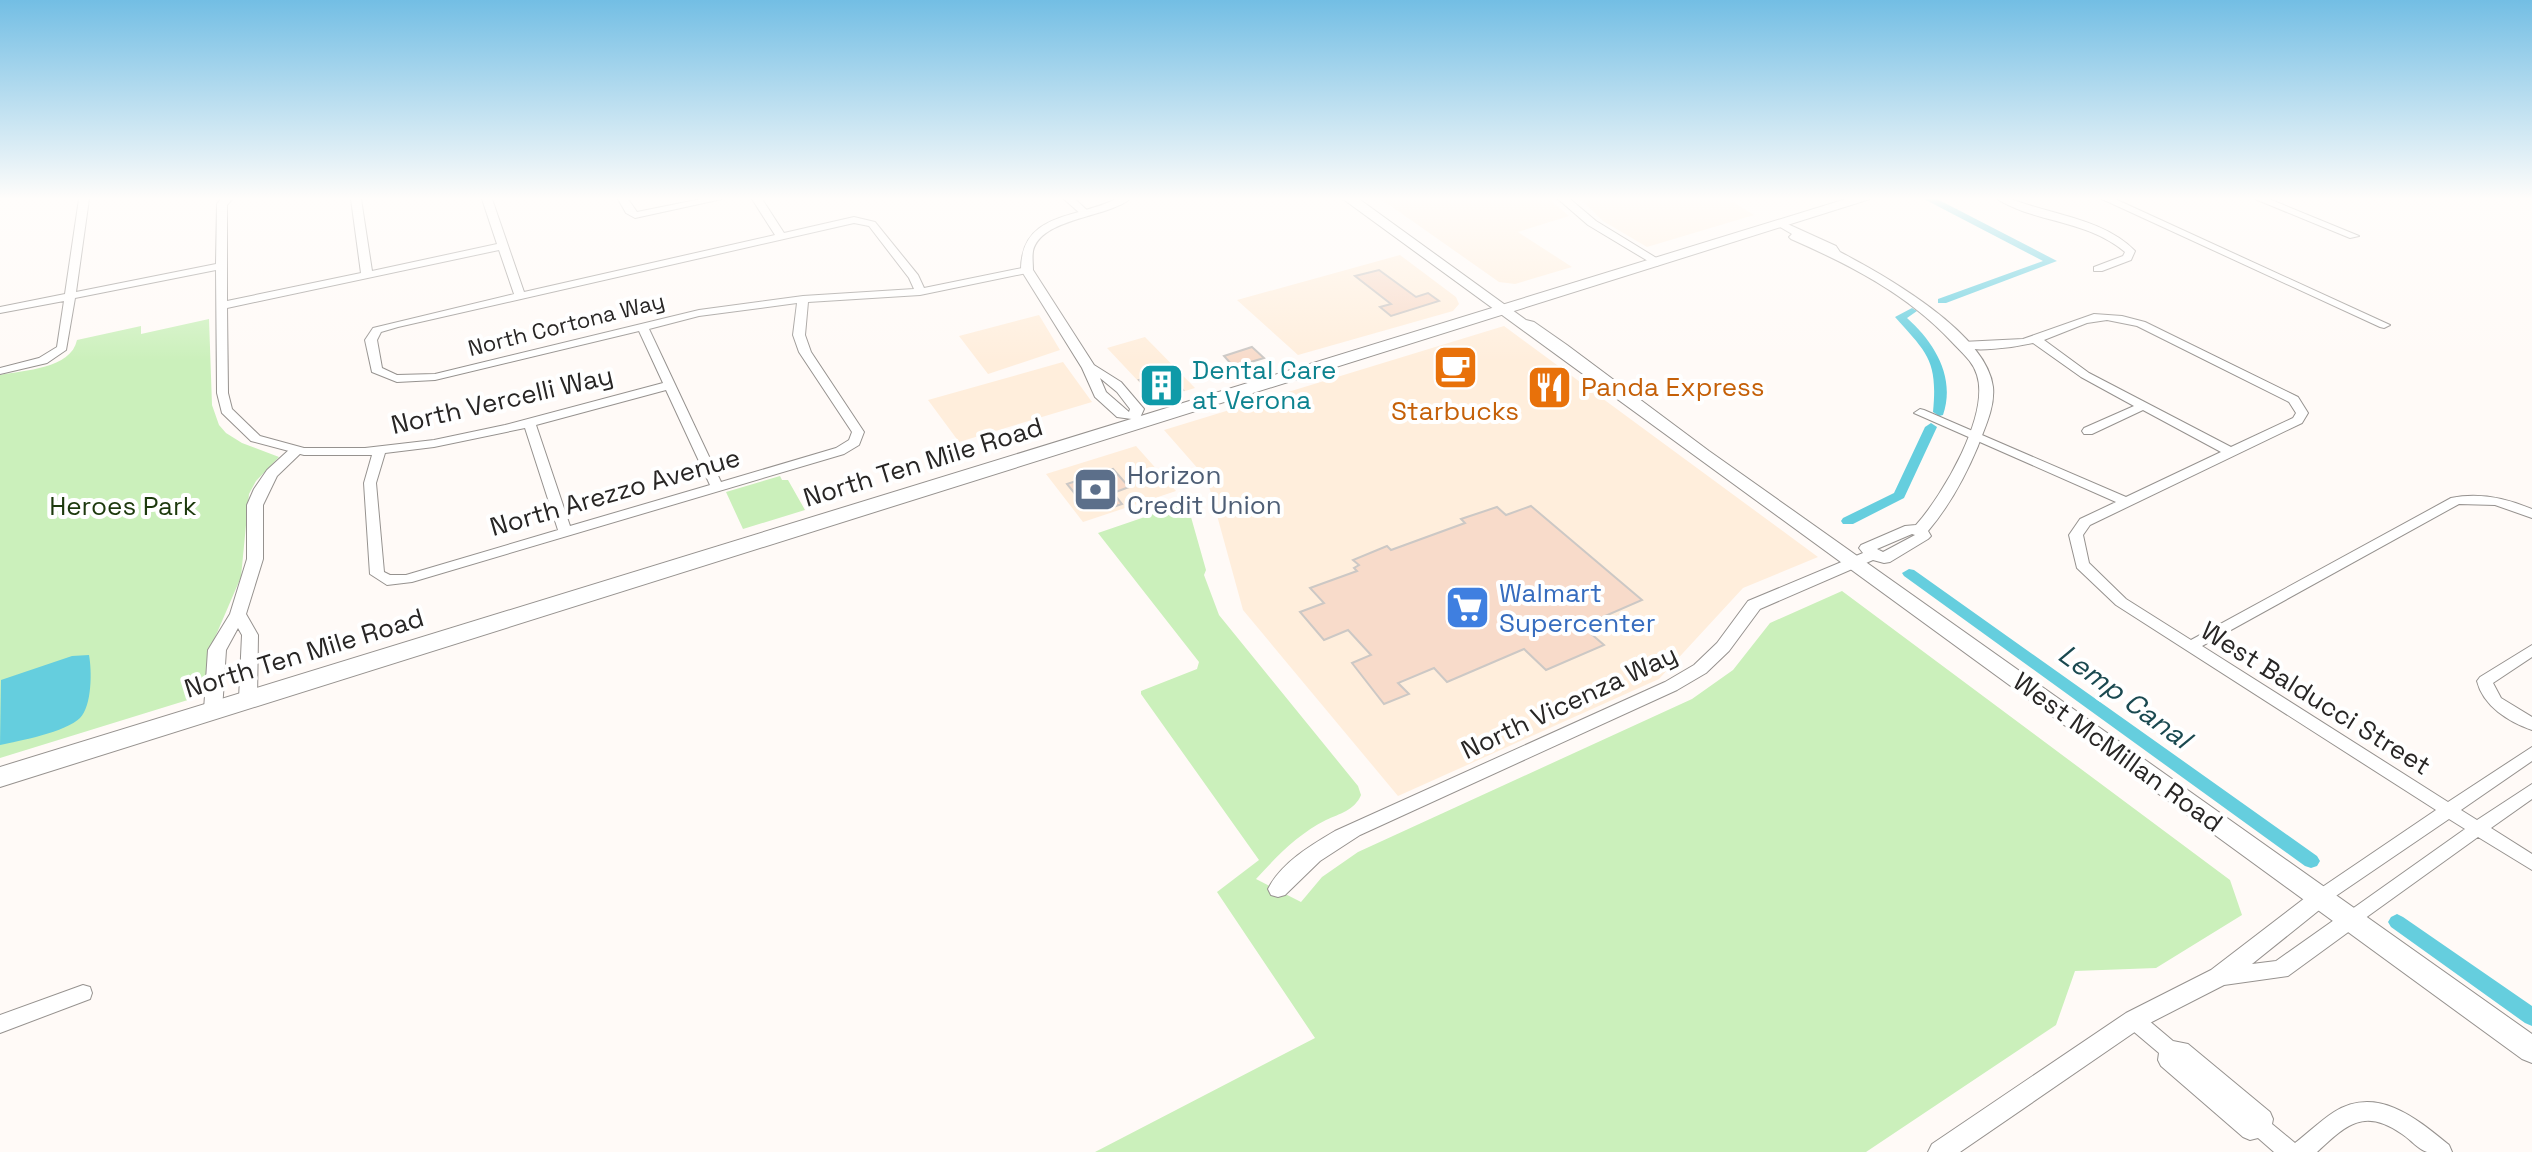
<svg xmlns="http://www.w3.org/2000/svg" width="2532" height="1152" viewBox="0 0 2532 1152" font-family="'Space Grotesk',sans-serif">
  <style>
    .commercial { fill: #ffeedc }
    .green { fill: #cbf0bb }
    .water { fill: #65cede }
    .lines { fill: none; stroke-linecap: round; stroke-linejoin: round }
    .canal { fill: #65cede; fill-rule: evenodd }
    .building { fill: #f8dbca; stroke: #ccc8c5; stroke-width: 2 }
    .minor-casing { stroke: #96928f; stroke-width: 2 }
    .tertiary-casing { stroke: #96928f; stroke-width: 2 }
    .secondary-casing { stroke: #96928f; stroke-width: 2 }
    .primary-casing { stroke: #96928f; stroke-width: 2 }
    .minor { fill: #fff; fill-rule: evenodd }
    .tertiary { fill: #fff; fill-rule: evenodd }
    .secondary { fill: #fff; fill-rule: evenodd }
    .primary { fill: #fff; fill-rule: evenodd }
    .labels { text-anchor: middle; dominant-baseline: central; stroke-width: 8; stroke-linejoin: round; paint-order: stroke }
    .far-street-label { font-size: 22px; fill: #282625; stroke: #fff }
    .culture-label { font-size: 26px; fill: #0d838f; stroke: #fff; text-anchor: start }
    .food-label { font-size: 26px; fill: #c56008; stroke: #fff; text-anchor: start }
    .street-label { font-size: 26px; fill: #282625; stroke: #fff }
    .service-label { font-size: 26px; fill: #4e5e75; stroke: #fff; text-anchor: start }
    .park-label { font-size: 26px; fill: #1d390d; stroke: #fff }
    .shop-label { font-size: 26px; fill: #366cbe; stroke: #fff; text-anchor: start }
    .water-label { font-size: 28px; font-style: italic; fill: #1a4950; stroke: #fff }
  </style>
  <rect width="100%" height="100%" fill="#fffaf7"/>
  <path class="commercial" d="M1381,199h168l20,17 -51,16 54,35 -57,17 -16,-2z
    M1580,199h148l26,16 -107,32 -44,-26z
    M1400,255l56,42 3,7 -6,7 -155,44 -61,-55z
    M1039,315l21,35 -72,24 -29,-38z
    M1504,326l314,231 -75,31 -84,91 -261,117 -155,-186 -36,-131 -43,-49z
    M1145,337l50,51 -39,12 -49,-52z
    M1063,362l29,40 -133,40 -31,-42z
    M1136,446l40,45 -93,31 -37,-48z"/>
  <path class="green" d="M209,319l3,86 7,20 7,8 16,10 37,14 -23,24 -7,13 -8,83 -34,79 1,34 -4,5 -204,63v-383c24,-5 71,-6 77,-35l64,-14v8z
    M780,476l2,4h6l17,30 -62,19 -17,-37z
    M1177,506l12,4 17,60 -2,5 15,40 139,171 3,9c-6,15 -22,19 -35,25 -28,14 -49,36 -70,59l45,23 21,-25 36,-25 334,-153 41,-29 37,-47 72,-32 388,289 12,35 -86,53 -81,3 -19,54 -190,127h-771l220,-114 -98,-146 42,-32 -118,-166v-3l56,-22 2,-7 -101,-129z"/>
  <path class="water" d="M89,655c3,16 3,51 -9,63 -14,14 -61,23 -80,27l1,-65 71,-24z"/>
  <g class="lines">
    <path class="canal" d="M1924,199h13l120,62 -111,42h-8v-4l105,-38z
      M1912,308l5,3 -10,7c27,24 49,59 36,97l-4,1 -6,-4c5,-52 -6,-59 -38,-95z
      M1931,423l6,4 -33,71 -51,26h-10l-2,-3 2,-3 51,-25 31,-66z
      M1909,569l5,1 403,286 3,5 -3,5 -6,2 -6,-2 -401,-290 -2,-3z
      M2397,914l6,3 129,89v20l-7,-3 -134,-96 -3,-5 3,-5z"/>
  </g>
  <path class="building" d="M1379,270l37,27 12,-4 11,8 -48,15 -11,-9 11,-3 -36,-28z
    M1252,347l12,11 -30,9 -10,-11z
    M1166,372l17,18 -26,8 -18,-18z
    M1113,469l16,18 -16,6 9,11 -18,6 -16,-13 -8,3 -13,-16 15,-5 -4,-4 12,-4 3,4z
    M1531,506l111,94 -60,26 22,19 -58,25 -22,-21 -77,33 -13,-14 -36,15 11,11 -25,10 -32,-41 19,-8 -23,-25 -24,10 -24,-28 24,-9 -14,-15 47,-17 -3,-3 5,-3 -6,-5 34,-14 4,4 74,-27 -4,-4 36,-12 9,8z"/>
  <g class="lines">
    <defs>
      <path id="minor" d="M79,199h10l-13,93 140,-28 1,-60 4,-5h11l-5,6v96l134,-28 -10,-74h10l11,72 125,-27 -15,-45h10l32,93 251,-57 -23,-36h10l22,34 70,-16 21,5 43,53 6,13 103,-21 5,3 -5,3 -107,22 -112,7 -3,33 6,17 53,80 -5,13 -15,9 -432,128 -25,3 -17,-11 -6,-91 8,-28h-68l-53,-14 -29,-28 -5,-20 -1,-123 -141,28 -9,52 -19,13 -47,11v-6l39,-10 18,-11 7,-46 -64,12v-6l65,-13zM854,223l15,3 40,52 5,11 -111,7 -104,14 -264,64 -38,1 -15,-7 -5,-28 4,-8 17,-5zM499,250l15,44 -141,34 -8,12 7,32 25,10 38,-2 204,-49 24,52 -158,42 -71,15 -69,8h-61l-44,-12 -28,-27 -4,-16 -1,-85zM797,303l-4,32 6,17 53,80 -3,8 -13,8 -115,34 -72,-153 50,-13zM666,390l44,95 -140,41 -34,-101zM525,428l33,102 -152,45h-16l-6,-3 -8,-89 9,-30 49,-6z
        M618,199h10l9,13 64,-13h21l-87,19 -9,-5z
        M1064,199h11l16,15 -8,2z
        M1997,199h14c41,16 93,20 124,52l-4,9 -29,11h-8v-4l29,-11 2,-4c-39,-33 -90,-29 -128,-53z
        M2102,199h13l275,126 -6,3 -4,-1z
        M2255,199h14l90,37 -9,2z
        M2094,314l28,2 23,6 153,75 10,16 -6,10 -212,102 -7,10 6,28 37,36 65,41 260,-142c28,-6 55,0 81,11v9l-37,-13 -36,-1 -257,142 246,156 84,-55v14l-71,49 16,10 55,-36v15l-41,29 41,26v16l-54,-33 -121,87 -6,3 -6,-3 -3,-5 3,-5 120,-85 -16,-10 -122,83 -6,2 -6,-2 -3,-5 3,-5 121,-82 -320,-205 -39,-37 -8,-33 11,-16 36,-17 -202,-89 6,-4 4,1 202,87 95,-45 -78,-42 -51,24h-8l-2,-3 2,-3 50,-22 -53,-29 -48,-34c-18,4 -62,11 -77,2l6,-3 61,-3zM2107,320l30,6 152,76 7,11 -3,5 -62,29 -142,-74 -45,-33 43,-17z
        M2532,645v12l-39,26 8,15 31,19v13c-23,-8 -49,-24 -55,-49l3,-4z
        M83,985l7,2 2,6 -2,6 -90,34v-18z
        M2134,1011l7,3 32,27 15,3 82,68 3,7 -1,5 23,19c13,-10 25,-22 39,-31 43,-27 82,6 115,33l3,7c-7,0 -18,0 -25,0 -8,-2 -17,-13 -25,-18 -38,-27 -56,-9 -85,18h-43l-16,-14 -8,2 -7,-3 -82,-71 -3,-6 1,-7 -32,-27 -3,-6 3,-6z"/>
      <path id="tertiary" d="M1116,199h14c-24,19 -89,19 -97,52 -1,6 0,13 0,19l61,95 27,17 23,27 -5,11 -22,-3 -22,-20 -13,-29 -61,-98c0,-58 55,-51 95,-71zM1100,378l17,14 13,17 -1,3 -23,-20z
        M1558,199h12l26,22 67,41 -6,4 -4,-2 -65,-39z
        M1781,221l55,25 4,6c44,23 147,81 153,135 2,20 -8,40 -15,59 -13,31 -28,59 -50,85l3,5 -3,3 -38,23 -6,1 -11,-3 -113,49 -31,42 -23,22 -29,17 -317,145 -40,26 -35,34 -7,2 -7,-2 -3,-6c13,-26 43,-44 67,-58l330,-149 29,-17 23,-22 31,-42 115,-48 -4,-5 2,-3 44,-19 11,-1c27,-30 74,-110 61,-150 -4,-14 -16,-23 -26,-34 -44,-47 -101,-76 -160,-102l-2,-2 3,-3 -17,-10zM1912,534l3,1 -32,17 -6,-3z
        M296,447l7,4 -26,25 -14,29v54l-17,55 12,21 -1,64 -3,4h-12l-3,-4 3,-64 -4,-7 -12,22 -4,60 -3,5h-12l-3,-5 4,-60 22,-36 17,-55v-54l7,-16 13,-19 24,-22z
        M2321,889l7,2 3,6 -3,6 -76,61 24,-3 68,-48 7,-3 7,3 3,6 -3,6 -70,51 -64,9 -82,42 -182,125h-32l4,-8 194,-131 85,-43 103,-79z"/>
      <path id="secondary" d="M1343,199h16l167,121 8,2 33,23 142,106 823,583v29l-10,-4z"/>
      <path id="primary" d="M1846,199h24l-1870,588v-20z"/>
    </defs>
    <use href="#minor" class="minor-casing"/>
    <use href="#tertiary" class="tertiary-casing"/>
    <use href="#secondary" class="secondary-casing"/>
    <use href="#primary" class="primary-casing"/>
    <use href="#minor" class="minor"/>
    <use href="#tertiary" class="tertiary"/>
    <use href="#secondary" class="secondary"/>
    <use href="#primary" class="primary"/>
  </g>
  <linearGradient id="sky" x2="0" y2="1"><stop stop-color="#73bee4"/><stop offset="0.55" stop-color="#fffdfb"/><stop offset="1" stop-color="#fffdfb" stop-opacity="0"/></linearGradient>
  <rect width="2532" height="361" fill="url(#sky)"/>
  <defs>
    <symbol id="cafe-square" viewBox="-11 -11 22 22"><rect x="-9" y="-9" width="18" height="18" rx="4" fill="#e8710a" stroke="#fff"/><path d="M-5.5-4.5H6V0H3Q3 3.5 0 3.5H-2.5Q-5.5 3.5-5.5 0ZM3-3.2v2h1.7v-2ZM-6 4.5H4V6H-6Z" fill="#fff"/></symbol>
    <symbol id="building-square" viewBox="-11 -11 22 22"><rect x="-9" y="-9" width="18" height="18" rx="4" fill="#0f9aa8" stroke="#fff"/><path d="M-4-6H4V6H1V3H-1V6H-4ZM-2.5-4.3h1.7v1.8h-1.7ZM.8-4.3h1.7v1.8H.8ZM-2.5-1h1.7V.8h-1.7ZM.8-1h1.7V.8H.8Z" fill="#fff"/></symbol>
    <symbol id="restaurant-square" viewBox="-11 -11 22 22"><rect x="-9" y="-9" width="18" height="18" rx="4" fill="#e8710a" stroke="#fff"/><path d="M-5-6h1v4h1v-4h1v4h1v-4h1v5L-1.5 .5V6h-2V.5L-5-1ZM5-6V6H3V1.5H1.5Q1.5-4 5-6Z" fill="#fff"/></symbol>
    <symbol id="bank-square" viewBox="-11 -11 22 22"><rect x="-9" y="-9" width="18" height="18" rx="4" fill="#5c6f8a" stroke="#fff"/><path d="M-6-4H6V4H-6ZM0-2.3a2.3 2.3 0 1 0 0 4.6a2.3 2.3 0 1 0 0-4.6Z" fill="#fff"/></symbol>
    <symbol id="supermarket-square" viewBox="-11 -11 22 22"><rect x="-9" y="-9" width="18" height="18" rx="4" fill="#3f7fe0" stroke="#fff"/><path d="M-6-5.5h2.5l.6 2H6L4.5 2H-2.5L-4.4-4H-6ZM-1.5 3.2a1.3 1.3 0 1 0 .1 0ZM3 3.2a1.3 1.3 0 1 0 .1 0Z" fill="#fff"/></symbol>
  </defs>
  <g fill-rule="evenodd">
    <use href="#cafe-square" x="1430" y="342" width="51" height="51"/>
    <use href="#building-square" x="1136" y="360" width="51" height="51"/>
    <use href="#restaurant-square" x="1524" y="362" width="51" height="51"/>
    <use href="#bank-square" x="1070" y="464" width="51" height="51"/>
    <use href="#supermarket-square" x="1442" y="582" width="51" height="51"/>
  </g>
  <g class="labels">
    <g class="far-street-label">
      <text transform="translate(566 324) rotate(-14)">North Cortona Way</text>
    </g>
    <g class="culture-label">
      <text x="1192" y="370">Dental Care<tspan x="1192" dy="30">at Verona</tspan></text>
    </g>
    <g class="food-label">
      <text x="1581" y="387">Panda Express</text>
      <text x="1455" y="411" text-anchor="middle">Starbucks</text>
    </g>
    <g class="street-label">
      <text transform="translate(502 400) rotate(-13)">North Vercelli Way</text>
      <text transform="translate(923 462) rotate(-17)">North Ten Mile Road</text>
      <text transform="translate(615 492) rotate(-16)">North Arezzo Avenue</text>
      <text transform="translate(304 653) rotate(-17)">North Ten Mile Road</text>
      <text transform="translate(2316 698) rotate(32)">West Balducci Street</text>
      <text transform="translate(1569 702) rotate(-25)">North Vicenza Way</text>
      <text transform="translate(2118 752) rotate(36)">West McMillan Road</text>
    </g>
    <g class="service-label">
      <text x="1127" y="475">Horizon<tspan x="1127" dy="30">Credit Union</tspan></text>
    </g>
    <g class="park-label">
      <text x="123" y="506">Heroes Park</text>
    </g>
    <g class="shop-label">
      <text x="1499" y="593">Walmart<tspan x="1499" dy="30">Supercenter</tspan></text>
    </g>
    <g class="water-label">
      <text transform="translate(2125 696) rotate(36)">Lemp Canal</text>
    </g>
  </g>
</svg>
